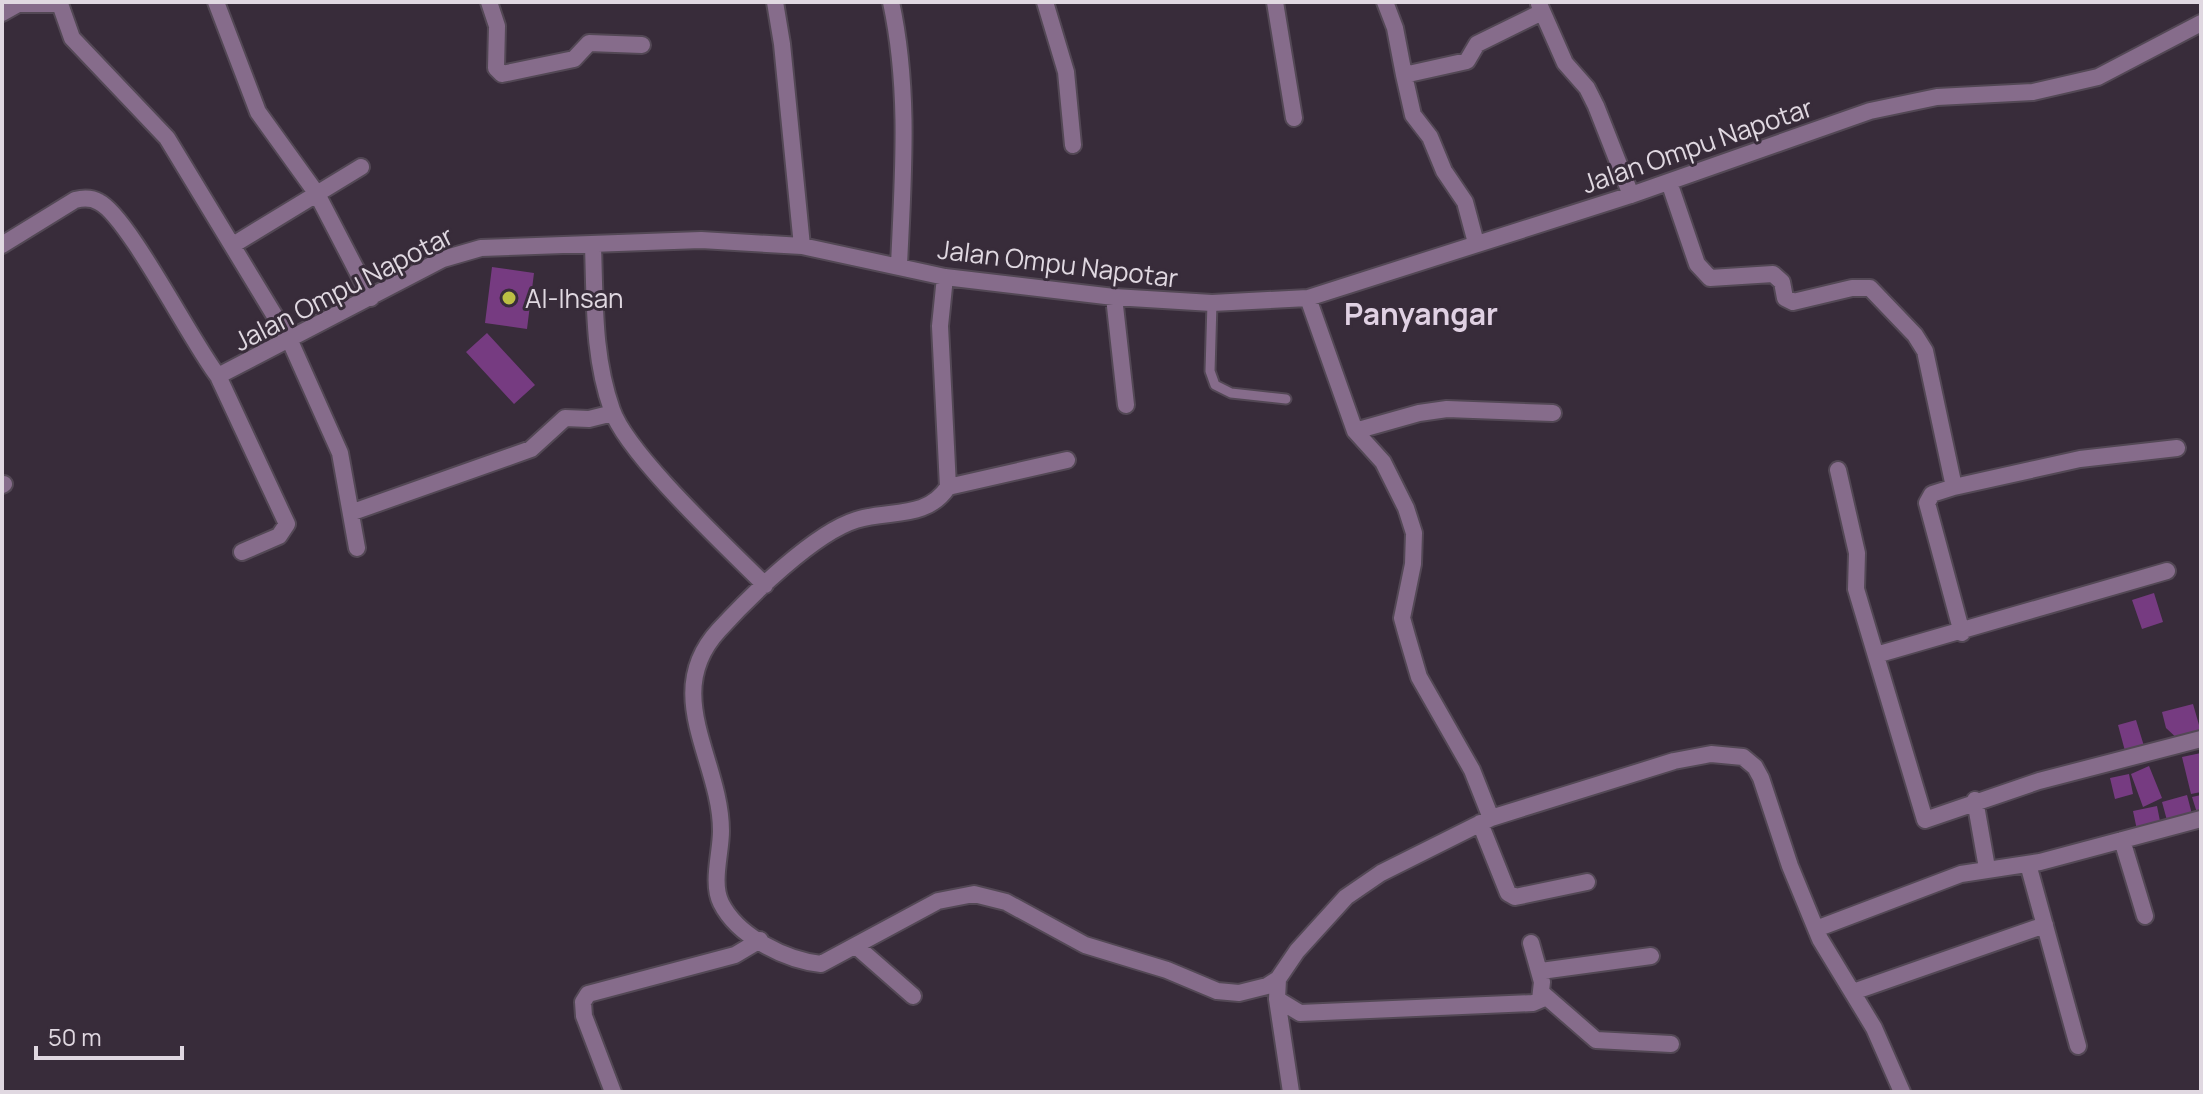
<svg xmlns="http://www.w3.org/2000/svg" width="2203" height="1094" viewBox="0 0 2203 1094" font-family="Manrope,sans-serif">
  <style>
    .building { fill: #763b81 }
    .lines { fill: none; stroke-linecap: round; stroke-linejoin: round }
    .service-casing { stroke: #534855; stroke-width: 13 }
    .minor-casing { stroke: #534855; stroke-width: 20 }
    .service { stroke: #866c8b; stroke-width: 9 }
    .minor { stroke: #866c8b; stroke-width: 16 }
    .poi-dot { fill: #bcbf44; stroke: #382c3a; stroke-width: 3 }
    .labels { text-anchor: middle; dominant-baseline: central; stroke-width: 6; stroke-linejoin: round; paint-order: stroke }
    .street-label { font-size: 26px; fill: #e0d8e1; stroke: #382c3a }
    .poi-label { font-size: 26px; fill: #e0d8e1; stroke: #382c3a; text-anchor: start }
    .quarter-label { font-size: 30px; font-weight: bold; fill: #e0d1e3; stroke: #382c3a }
  </style>
  <rect width="100%" height="100%" fill="#382c3a"/>
  <path class="building" d="M492,267l42,6 -7,56 -42,-6z
    M487,333l48,52 -21,19 -48,-52z
    M2154,593l9,29 -21,7 -10,-29z
    M2193,704l8,28 -21,9 -14,-13 -4,-16z
    M2136,720l8,26 -19,5 -7,-26z
    M2201,753v39l-10,2 -9,-37z
    M2149,766l13,32 -19,9 -12,-33z
    M2129,774l4,20 -18,5 -5,-21z
    M2187,795l6,23 -25,6 -6,-22z
    M2201,795v21h-3l-6,-19z
    M2157,806l4,20 -24,4 -4,-19z"/>
  <g class="lines">
    <defs>
      <path id="service" d="M1212,303l-2,68 5,14 16,8 55,6"/>
      <path id="minor" d="M216,2l42,110 59,82 54,104
        M489,2l8,24 -1,42 6,6 72,-15 15,-16 53,2
        M775,2l7,42 20,202
        M891,2c19,87 12,175 8,263
        M1045,2l21,70 7,73
        M1275,2l19,116
        M1385,2l10,26 9,47 63,-14 10,-17 65,-32
        M1539,4l26,59 22,25 9,18 35,89
        M2,13l16,-9h42l12,34 95,100 123,203 50,112 17,95
        M1404,75l9,40 17,22 14,34 21,31 11,41
        M1669,182l28,82 13,14 63,-4 9,8 3,16 8,4 59,-14h18l45,47 10,16 29,136 -22,7 -5,9 35,130
        M2,245l73,-45c8,-2 17,-2 24,2 29,14 93,141 119,174l225,-117 38,-11 220,-8 101,6 143,31 169,20 98,6 96,-5 323,-103 239,-84 67,-14 96,-5 65,-15 103,-54
        M233,245l128,-78
        M593,246c2,56 0,111 19,164 15,44 116,138 153,175
        M945,277l-5,49 8,161c-22,33 -58,22 -92,33 -42,13 -107,77 -137,110 -59,64 2,130 2,201 0,22 -10,52 0,72 17,34 65,57 100,61l117,-63 36,-7 32,8 79,43 82,25 50,21 22,2 28,-7 11,-7 19,-28 49,-54 35,-24 110,-55 183,-57 37,-7 32,3 12,10 6,11 29,88 30,73 54,89 28,64
        M1114,297l12,108
        M1308,298l47,133 28,31 23,46 8,25 -1,31 -11,54 5,18 12,41 53,93 19,48
        M218,376l69,148 -8,12 -37,16
        M1355,431l64,-18 28,-4 106,4
        M1838,470l19,83 -1,36 69,231 114,-39 162,-42
        M2,485l2,-1
        M948,487l119,-27
        M1954,487l126,-28 97,-11
        M353,512l178,-63 34,-31 24,1 24,-6
        M1876,655l291,-84
        M1975,800l12,68
        M1480,823l28,70 7,4 72,-15
        M2122,840l23,76
        M2028,864l50,182
        M1816,929l145,-55 79,-12 161,-43
        M856,946l57,50
        M1541,971l110,-15
        M1278,979l-1,20 23,14 233,-10 7,-3 2,-18 -11,-39
        M1853,992l192,-67
        M1542,993l54,47 75,4
        M1277,999l14,93
        M613,1092l-29,-76 -1,-14 5,-8 147,-39 25,-15"/>
    </defs>
    <use href="#service" class="service-casing"/>
    <use href="#minor" class="minor-casing"/>
    <use href="#service" class="service"/>
    <use href="#minor" class="minor"/>
  </g>
  <circle class="poi-dot" cx="509" cy="298" r="8"/>
  <g class="labels">
    <g class="street-label">
      <text transform="translate(1697 145) rotate(-19)">Jalan Ompu Napotar</text>
      <text transform="translate(1058 263) rotate(7)">Jalan Ompu Napotar</text>
      <text transform="translate(343 288) rotate(-27)">Jalan Ompu Napotar</text>
    </g>
    <g class="poi-label">
      <text x="525" y="298">Al-Ihsan</text>
    </g>
    <g class="quarter-label">
      <text x="1421" y="313">Panyangar</text>
    </g>
  </g>
  <rect width="2203" height="1094" fill="none" stroke="#e0d8e1" stroke-width="8"/>
  <path d="M36 1046v12h146v-12" fill="none" stroke="#e0d8e1" stroke-width="4"/>
  <text x="48" y="1046" font-size="24" fill="#e0d8e1" stroke="#382c3a" stroke-width="6" paint-order="stroke">50 m</text>
</svg>
